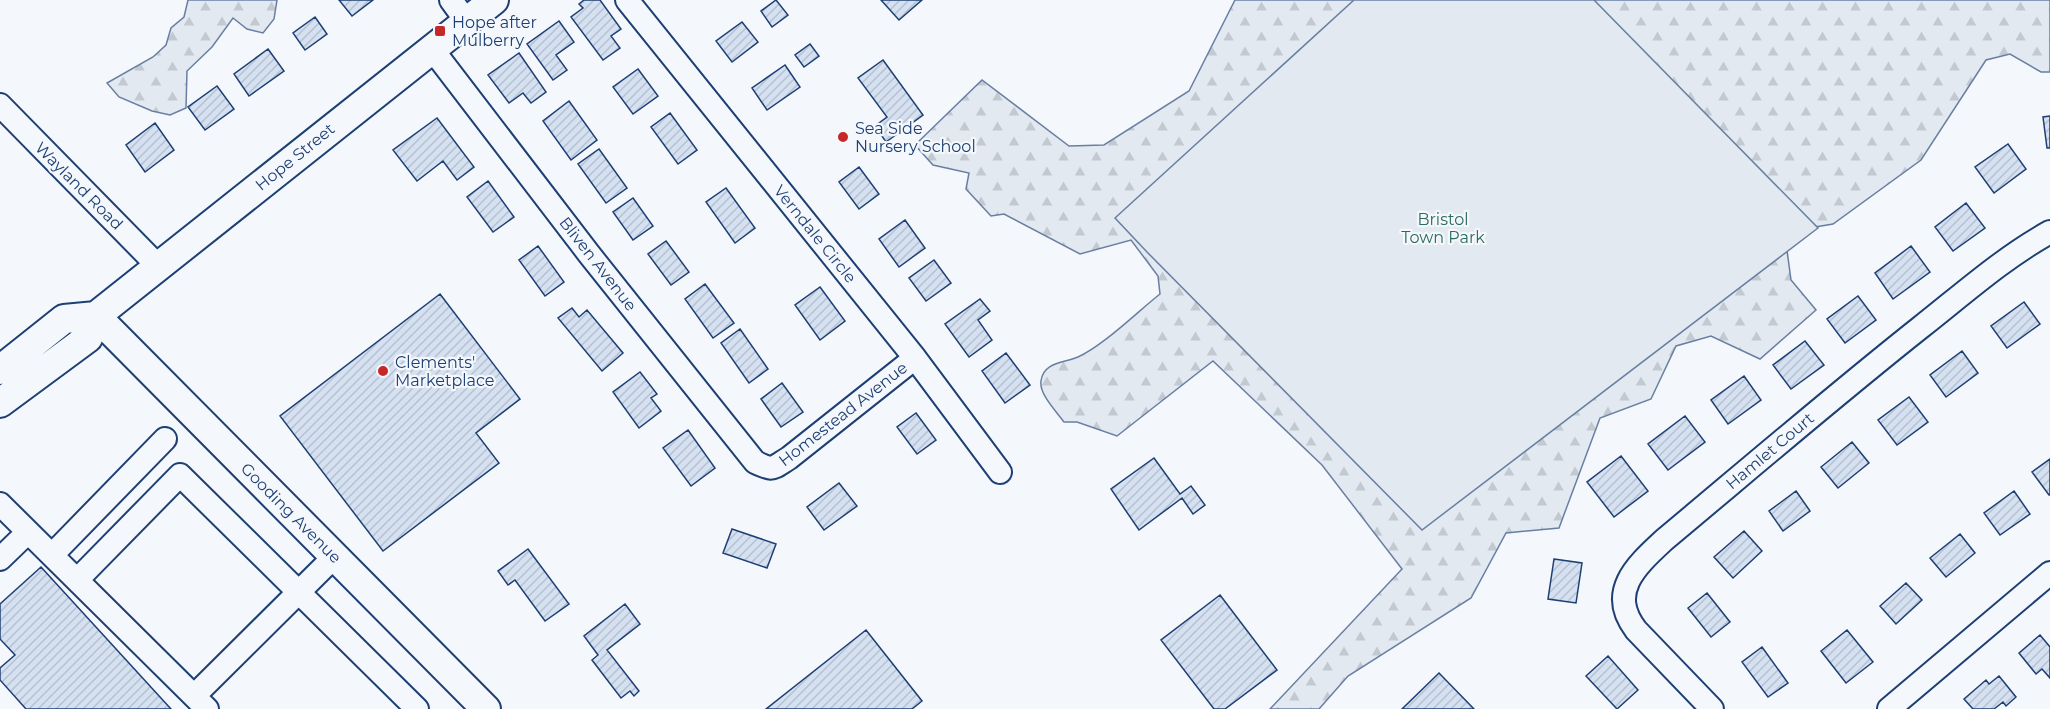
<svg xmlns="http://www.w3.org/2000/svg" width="2050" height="709" viewBox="0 0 2050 709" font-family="Montserrat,sans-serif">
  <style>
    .forest { fill: url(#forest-firs); stroke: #687fa3; stroke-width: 1.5 }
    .park { fill: #e3e9f0; stroke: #687fa3; stroke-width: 1.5 }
    .building { fill: url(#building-hatch); stroke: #1d3f73; stroke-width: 1.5 }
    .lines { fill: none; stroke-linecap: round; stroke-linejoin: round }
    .minor-casing { stroke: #1d3f73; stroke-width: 26 }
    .major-casing { stroke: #1d3f73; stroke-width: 32 }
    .minor { stroke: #f4f7fb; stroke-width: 22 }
    .major { stroke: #f4f7fb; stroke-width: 28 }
    .poi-dot { fill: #c62828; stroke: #f4f7fb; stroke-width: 2 }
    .labels { text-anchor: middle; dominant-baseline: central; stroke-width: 4.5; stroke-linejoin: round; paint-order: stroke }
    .poi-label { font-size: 16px; fill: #1d3f73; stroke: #f4f7fb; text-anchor: start }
    .street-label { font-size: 16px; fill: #1d3f73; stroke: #f4f7fb }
    .park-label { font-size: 16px; fill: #2c6c60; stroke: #f4f7fb }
  </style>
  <defs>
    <pattern id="forest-firs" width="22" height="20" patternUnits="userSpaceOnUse" patternTransform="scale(1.5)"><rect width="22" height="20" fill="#e3e9f0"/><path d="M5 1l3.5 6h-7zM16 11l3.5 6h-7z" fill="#c2c9d1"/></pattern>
    <pattern id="building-hatch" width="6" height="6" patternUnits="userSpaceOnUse" patternTransform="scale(1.5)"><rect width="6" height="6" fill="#d5e0f0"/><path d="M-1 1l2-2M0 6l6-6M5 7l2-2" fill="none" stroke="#b6c1d1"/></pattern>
  </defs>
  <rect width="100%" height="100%" fill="#f4f7fb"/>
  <path class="forest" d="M188,0h89l-3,19 -11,14 -16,-4 -14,-11 -21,29 -25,24 -1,37 -16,7 -18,-4 -33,-14 -12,-14 46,-26 13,-12 5,-17 13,-11z
    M1235,0h815v72h-9l-31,-18 -24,6 -65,100 -88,64 -36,6 -11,13 5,37 25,30 -56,49 -49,-23 -35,10 -25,53 -51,19 -41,110 -53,5 -35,65 -123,78 -29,33h-49l132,-140 -80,-104 -109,-104 -96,75 -40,-14h-13c-8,-11 -25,-28 -23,-41 2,-19 23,-18 37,-24 26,-12 58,-44 82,-63l-2,-18 -27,-36 -51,14 -76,-40 -13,2 -25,-27 3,-16 -36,-8 -18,-20 67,-65 87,66 35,-1 85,-54z"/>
  <path class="park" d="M1354,0h240l224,228 -396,302 -275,-278 -32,-34z"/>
  <path class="building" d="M339,0h34l-21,16z
    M584,0h16l21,29 -10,7 9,12 -17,12 -32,-43 12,-9 -4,-4z
    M776,0l12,15 -16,12 -11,-16z
    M881,0h41l-23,20z
    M315,17l12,17 -22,16 -12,-17z
    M559,21l15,21 -18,13 11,15 -14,10 -26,-36z
    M742,22l16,20 -26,20 -16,-21z
    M810,44l9,12 -15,11 -9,-12z
    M268,49l16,22 -35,25 -15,-22z
    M519,53l27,39 -15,11 -8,-10 -14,10 -21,-28z
    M883,60l40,55 -37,27 -11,-16 12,-9 -29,-39z
    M785,65l15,22 -33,23 -15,-22z
    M638,69l20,27 -25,18 -20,-27z
    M217,86l17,23 -29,21 -17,-23z
    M569,101l28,39 -26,20 -28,-39z
    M670,113l27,37 -19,14 -27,-37z
    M2050,116v32h-3l-4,-31z
    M437,118l37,49 -17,13 -14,-19 -26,20 -24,-31z
    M155,123l19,27 -29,22 -19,-27z
    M2008,144l18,25 -32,24 -19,-26z
    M599,149l28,39 -21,15 -28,-39z
    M859,167l20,27 -20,15 -20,-27z
    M488,181l26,36 -21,15 -26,-35z
    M726,188l29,40 -20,15 -29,-41z
    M633,198l20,28 -20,14 -20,-28z
    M1966,203l19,25 -32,23 -18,-24z
    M905,220l20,28 -26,19 -20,-28z
    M666,241l23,31 -18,13 -23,-31z
    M538,246l26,36 -19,14 -26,-36z
    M1911,246l19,26 -37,27 -18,-26z
    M934,260l17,23 -25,18 -17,-23z
    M705,284l29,39 -21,15 -28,-39z
    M820,287l25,34 -25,19 -25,-35z
    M440,294l80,105 -44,34 23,30 -116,88 -103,-135z
    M1858,296l18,24 -31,23 -18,-24z
    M980,299l10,12 -12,9 14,20 -23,17 -24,-33z
    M2024,302l16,22 -33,24 -16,-22z
    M572,308l7,9 8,-7 36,43 -21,18 -44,-53z
    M740,329l28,40 -19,14 -28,-40z
    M1805,341l19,24 -33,24 -18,-24z
    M1962,351l16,22 -32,24 -16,-22z
    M1006,353l24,32 -25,18 -23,-32z
    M640,372l17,22 -6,4 10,13 -22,17 -26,-36z
    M1744,376l17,24 -33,24 -17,-24z
    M782,383l21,29 -22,15 -20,-28z
    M1909,397l19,25 -31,23 -19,-25z
    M916,413l20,27 -19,14 -20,-27z
    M1685,416l20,26 -37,28 -20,-26z
    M688,430l27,38 -24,18 -28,-38z
    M1852,442l17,21 -31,25 -17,-21z
    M1621,456l27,35 -34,26 -27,-35z
    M1154,458l26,36 11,-8 14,19 -12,9 -11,-16 -43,32 -28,-41z
    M2050,459v36h-1l-17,-23z
    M839,483l18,23 -33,24 -17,-23z
    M1796,491l14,20 -27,20 -14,-20z
    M2014,491l16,23 -30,21 -16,-22z
    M732,529l44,15 -9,24 -44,-15z
    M1744,531l18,20 -29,27 -19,-21z
    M1960,534l15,19 -29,24 -16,-19z
    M528,549l41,55 -24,17 -30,-41 -7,5 -10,-14z
    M1554,559l28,4 -6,40 -28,-4z
    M41,567l130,142h-145l-26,-29v-12l15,-13 -15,-16v-35z
    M1906,583l16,17 -26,24 -16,-18z
    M1707,593l23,29 -19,15 -23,-29z
    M1220,595l57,75 -52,39h-11l-53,-69z
    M625,604l15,20 -33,26 32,41 -5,5 -4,-5 -9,7 -29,-38 6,-5 -14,-19z
    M866,630l56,71 -10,8h-146z
    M1847,630l26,32 -27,21 -25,-32z
    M2040,635l10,12v31l-8,-9 -6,5 -17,-21z
    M1762,647l26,36 -20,14 -26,-35z
    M1608,656l30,34 -21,19 -31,-33z
    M1439,673l35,36h-72z
    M1999,676l17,21 -10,9 -3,-4 -9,7h-21l-9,-10 22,-19 3,4z"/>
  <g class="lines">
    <defs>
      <path id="minor" d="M451,0l16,22
        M627,0l288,358 85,114
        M432,49l157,205 166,208c19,9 16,7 34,-4l126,-100
        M0,105l158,161
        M0,504l207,205
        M52,555l113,-116
        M0,559l28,-27
        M77,580l103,-105 237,234
        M194,696l140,-139
        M1712,709l-76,-79c-29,-38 0,-64 28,-90 85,-71 170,-144 257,-213 42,-33 82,-69 129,-95
        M1889,709l161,-136"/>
      <path id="major" d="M96,316l390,393
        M0,370l64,-51 32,-3
        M0,403l88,-65 8,-22 398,-316"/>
    </defs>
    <use href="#minor" class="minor-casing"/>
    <use href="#major" class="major-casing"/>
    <use href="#minor" class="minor"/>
    <use href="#major" class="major"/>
  </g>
  <g class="poi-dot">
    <rect x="434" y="25" width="12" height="12" rx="3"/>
    <circle cx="843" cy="137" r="6"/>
    <circle cx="383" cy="371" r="6"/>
  </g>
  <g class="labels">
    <g class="poi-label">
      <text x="452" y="22">Hope after<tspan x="452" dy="18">Mulberry</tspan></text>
      <text x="855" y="128">Sea Side<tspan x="855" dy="18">Nursery School</tspan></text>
      <text x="395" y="362">Clements'<tspan x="395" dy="18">Marketplace</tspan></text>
    </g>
    <g class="street-label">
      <text transform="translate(295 157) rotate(-39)">Hope Street</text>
      <text transform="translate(79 186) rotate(45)">Wayland Road</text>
      <text transform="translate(815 234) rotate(51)">Verndale Circle</text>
      <text transform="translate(598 264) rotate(52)">Bliven Avenue</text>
      <text transform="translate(843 414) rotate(-38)">Homestead Avenue</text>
      <text transform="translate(1770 451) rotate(-40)">Hamlet Court</text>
      <text transform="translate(291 513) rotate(45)">Gooding Avenue</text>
    </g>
    <g class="park-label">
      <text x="1443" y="219">Bristol<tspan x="1443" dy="18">Town Park</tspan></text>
    </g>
  </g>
</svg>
